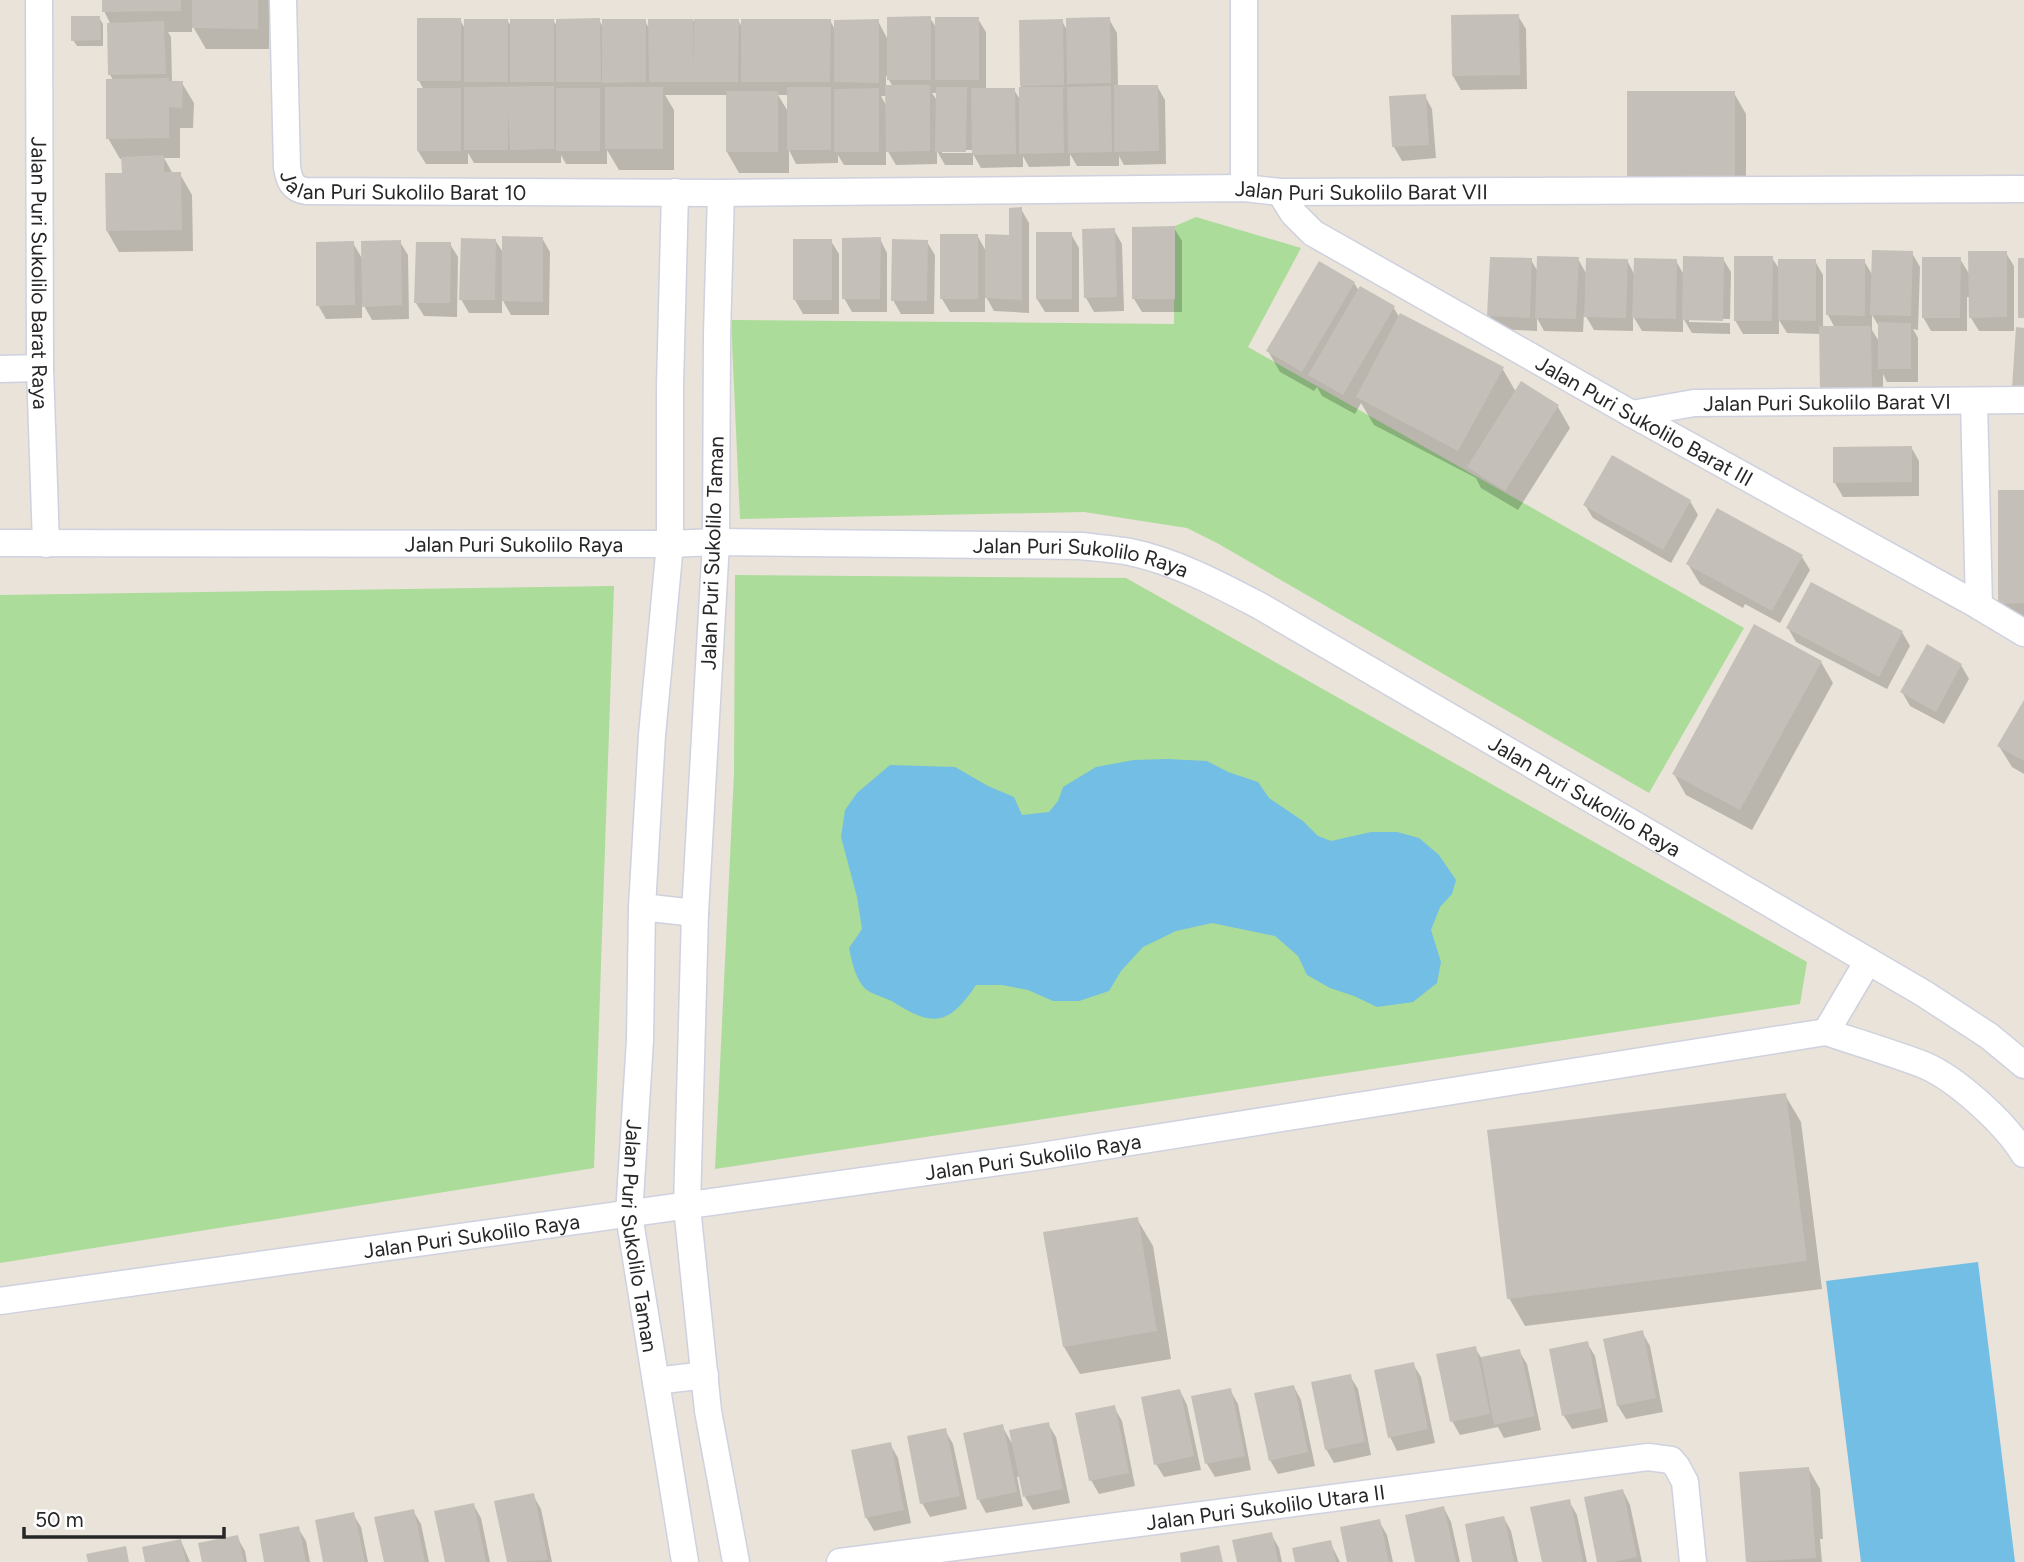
<svg xmlns="http://www.w3.org/2000/svg" width="2024" height="1562" viewBox="0 0 2024 1562" font-family="Figtree,sans-serif">
  <style>
    .green { fill: #abdc99 }
    .water { fill: #73bee4 }
    .shadow { fill: #0003; fill-rule: evenodd }
    .building { fill: #c4c0b9 }
    .lines { fill: none; stroke-linecap: round; stroke-linejoin: round }
    .minor-casing { stroke: #cfd1df; stroke-width: 29 }
    .minor { stroke: #fff; stroke-width: 26 }
    .labels { text-anchor: middle; dominant-baseline: central; stroke-width: 5; stroke-linejoin: round; paint-order: stroke }
    .street-label { font-size: 21px; fill: #272727; stroke: #fff }
  </style>
  <rect width="100%" height="100%" fill="#e9e3d9"/>
  <path class="green" d="M1196,217l105,31 -53,99 496,281 -95,165 -432,-250 -30,-15 -103,-16 -344,7 -9,-199 443,4 1,-98z
    M735,575l391,3 681,384 -7,42 -1085,165 19,-395z
    M614,586l-20,582 -594,95v-668z"/>
  <path class="water" d="M1167,759l40,2 21,11 30,10 11,16 34,23 15,15 13,5 40,-9h26l22,6 20,17 17,25 -4,14 -12,13 -9,23 10,32 -4,21 -24,19 -36,5 -23,-11 -24,-8 -23,-13 -9,-19 -23,-20 -63,-13 -36,8 -33,16 -22,24 -12,20 -30,10h-26l-25,-11 -26,-5h-26c-26,39 -42,43 -81,18 -8,-5 -17,-7 -25,-11 -14,-8 -18,-30 -21,-44l13,-19 -5,-32 -16,-60 4,-27 12,-17 33,-28 65,2 33,19 26,11 8,18 27,-3 9,-11 5,-14 33,-20 38,-7z
    M1978,1262l37,300h-154l-35,-281z"/>
  <path class="shadow" d="M104,0h165v49h-63l-14,-24v7h-24l3,5 1,45 10,1 12,20 -1,25h-13v30h-16l9,16h7l12,21 1,56 -74,1 -12,-21 17,-57 -1,-15h-3l-12,-21 6,-57 -4,-6 1,-50 -7,-14z
    M1518,16l8,13 1,60 -66,1 -8,-14z
    M99,18l4,6v22h-26l-4,-6z
    M930,18l7,11 41,-10 8,13v58h28l7,11 -1,-79 42,-1 6,11 41,-13 8,14 1,54 39,-1 8,14 1,64 -42,1 -5,-9v10h-42l-7,-12v12l-41,1 -6,-11v11l-42,1 -8,-14v11h-28l-8,-14v13l-41,1 -10,-17v17h-42l-6,-10v8l-42,1 -7,-14v23h-50l-12,-21v-57h-62l9,15v60h-55l-12,-20v14h-41l-5,-9v8h-87l-6,-10v11h-42l-8,-13 6,-61 -5,-9 41,-61 6,10 41,-10 5,8 41,-8 5,8 41,-8 4,7 42,-6 5,9v-9l88,-1 5,9 87,-9 6,12 42,-11 10,19zM886,75l7,12h-7zM932,93h6v9zM778,95h11v18zM881,96h6v11zM942,150h33v3h-33z
    M1734,93l12,21v83h-106l-12,-21z
    M1425,96l7,13 4,49 -34,3 -8,-14 -3,-49z
    M1021,209l8,14v90l-35,-2 -9,-16v17h-35l-8,-13 35,-64 10,18 24,-16z
    M1174,228l8,13v71h-40l-8,-13z
    M1114,230l8,14 2,67 -30,1 -8,-14z
    M1071,234l8,14v64h-34l-8,-13z
    M542,238l8,14 -1,63h-38l-9,-16v14h-33l-8,-14 34,-59 9,14z
    M880,239l7,14v59h-35l-8,-14z
    M831,241l8,13v60h-36l-8,-14z
    M400,242l8,13 1,64 -37,1 -10,-18v16l-36,1 -8,-14 35,-62 10,17z
    M927,242l8,13 -1,59h-33l-8,-14z
    M450,244l8,13 -1,60 -33,-1 -8,-13z
    M1912,253l8,14 -2,63 -5,-1 5,9v44h-31l-4,-8v37l-62,-77 -34,-1 -8,-13v14h-36l-8,-14 37,-62 8,12 35,-9 8,14v53h12l-7,-13 36,-54 9,15zM1872,315l8,13v15l-8,-13z
    M2006,253l8,13v65h-35l-8,-13v-21h-4v34h-36l-8,-14 37,-58 11,18z
    M1578,259l9,16 40,-15 8,16 41,-15 8,14 39,-16 8,13 -1,47 -41,-1v4l41,1v11l-38,-1 -9,-15v14l-41,-1 -9,-15v15l-39,-1 -10,-17 -1,19 -39,-1 -7,-13v13l-40,-2 -8,-14 42,-55 7,12z
    M1354,283l5,8 34,16 7,11 102,50 14,24 5,-9 37,24 12,21 -52,82 -37,-22 -5,-10 -102,-53 -13,-22 -6,11 -33,-18 -5,-9 -3,4 -34,-19 -12,-21z
    M1911,447l8,14v35l-76,1 -8,-14z
    M2024,491v133l-24,-21z
    M1690,501l8,14 -27,48 -78,-45 -8,-13z
    M1802,557l8,13 -30,53 -35,-19 -2,4 -43,-24 -12,-20z
    M1788,628l114,4 8,14 -23,43 -91,-47z
    M1821,662l12,21 -81,147 -66,-35 -12,-21z
    M1961,665l8,14 -25,45 -34,-18 -8,-14z
    M2024,704v70l-12,-7 -13,-21z
    M1785,1095l16,27 21,167 -297,37 -16,-28z
    M1137,1219l16,27 18,113 -91,15 -16,-27z
    M1642,1332l8,14 13,66 -37,7 -8,-13 -13,-66z
    M1587,1343l8,13 13,66 -36,7 -8,-13 -13,-66z
    M1475,1348l7,11 37,-8 8,13 14,66 -37,8 -6,-11 -38,8 -8,-14z
    M1413,1364l8,13 14,66 -38,8 -7,-14z
    M1350,1376l8,13 13,66 -37,8 -8,-14z
    M1294,1387l7,13 14,66 -37,8 -8,-14z
    M1230,1390l8,14 13,66 -36,7 -8,-13z
    M1180,1391l7,14 14,65 -37,7 -8,-13z
    M1114,1407l8,14 13,65 -36,8 -8,-14z
    M1048,1424l8,13 14,66 -37,7 -8,-13 -4,-21 -4,1 6,29 -37,7 -7,-13 23,-74 12,21z
    M945,1430l8,14 14,65 -37,8 -8,-14z
    M890,1444l8,14 13,65 -37,8 -8,-14z
    M1808,1468l12,21 3,50h-3l2,23h-74l-7,-88z
    M1623,1491l7,14 12,57h-43z
    M533,1495l8,14 11,53h-44l-12,-60z
    M1569,1501l8,14 10,47h-44z
    M473,1504l8,14 9,44h-44z
    M1444,1508l7,14 9,40h-43z
    M413,1511l8,13 8,38h-43z
    M353,1514l8,13 7,35h-43z
    M1504,1518l7,13 7,31h-44z
    M1379,1521l8,14 6,27h-44z
    M298,1528l8,13 4,21h-44z
    M1271,1534l8,14 3,14h-44z
    M237,1537l8,14 2,11h-43z
    M181,1541l9,21h-43z
    M1330,1542l10,20h-44z"/>
  <path class="building" d="M102,0h79v11l-79,1z
    M192,0h66v29l-66,-1z
    M1519,14l1,61 -68,1 -1,-61z
    M71,16h29l1,24 -30,1z
    M931,16v64h-44v-63z
    M935,17h44v63h-44z
    M1110,17l1,66 -44,1 -1,-66z
    M417,18h44v63h-44z
    M600,18l1,64h-45v-63z
    M464,19h44v63h-44z
    M510,19h44v63h-44z
    M602,19h44v63l-44,1z
    M648,19h45l1,57v-57h45l-1,63h-89z
    M741,19h90l-1,63h-89z
    M879,19v64l-45,-1v-62z
    M1063,19l1,66 -44,1 -1,-66z
    M164,21l2,53 -58,1 -1,-52z
    M169,78v3h14l-1,27 -13,-1v31l-63,1v-60z
    M885,85h45v66l-44,1z
    M1114,85h44l1,66 -45,1z
    M554,86v63l-44,1 -2,-42v42h-44v-63z
    M1111,86l1,66 -44,1 -1,-66z
    M605,87h58v62h-58z
    M787,87h44v63h-44z
    M936,87h31l-1,65h-31z
    M1019,87h44l1,66 -45,1z
    M417,88h44v63h-44z
    M556,88h44v63h-44z
    M879,88v64h-45v-63z
    M971,88h44l1,66 -44,1z
    M726,91h52v61h-52z
    M1627,91h108v86h-108z
    M1426,94l3,51 -37,2 -3,-51z
    M164,155v17h17l1,58 -76,1 -1,-58h17l-1,-16z
    M1022,207v93l-37,-2v-64l24,1v-27z
    M1175,226v73h-43v-72z
    M1115,228l2,69 -33,1 -2,-69z
    M1036,232h36v67h-36z
    M940,234h38v65h-38z
    M502,236l41,1v65l-41,-1z
    M881,237l-1,62h-38v-61z
    M461,238l35,1 -1,61h-36z
    M793,239h39v61h-39z
    M892,239l36,1 -1,61h-36z
    M401,240l1,65 -40,2 -1,-66z
    M354,241l1,64 -39,1v-64z
    M416,242h35l-1,61h-36z
    M1872,250l41,1 -2,65 -41,-1z
    M1968,251h39v66l-38,1z
    M1537,256l42,1 -3,62 -41,-1z
    M1683,256l41,1 -1,64 -41,-1z
    M1734,256h39l-1,65h-38z
    M1490,257l42,1 -2,60 -43,-2z
    M1922,257h39l-1,61h-38z
    M1586,258l42,1 -2,59 -42,-1z
    M1634,258l43,1 -1,60 -44,-1z
    M2018,258h6v60h-6z
    M1778,259h38v62l-38,-1z
    M1826,259h39v57l-39,-1z
    M1319,261l36,21 -53,90 -36,-21z
    M1360,286l35,20 -52,89 -35,-20z
    M1400,313l104,54 -46,84 -102,-54z
    M1878,322l33,1v46h-33z
    M1819,326h52l1,64 -52,1z
    M2016,327l8,1v61l-12,-1z
    M1521,381l38,24 -54,86 -38,-24z
    M1912,446v36l-79,1v-36z
    M1612,455l79,45 -28,50 -80,-45z
    M1998,490h26v113l-26,1z
    M1717,508l86,47 -31,56 -86,-47z
    M1811,582l92,49 -24,46 -93,-49z
    M1754,624l68,37 -82,149 -68,-36z
    M1927,644l35,20 -26,48 -36,-20z
    M2024,700v61l-27,-15z
    M1786,1093l21,168 -300,38 -20,-169z
    M1138,1217l19,114 -94,16 -20,-115z
    M1643,1330l13,68 -39,8 -14,-67z
    M1588,1341l14,67 -40,8 -13,-67z
    M1476,1346l14,68 -40,8 -14,-68z
    M1520,1349l15,67 -41,9 -13,-68z
    M1414,1362l14,67 -40,9 -14,-68z
    M1351,1374l14,68 -40,8 -14,-68z
    M1294,1385l14,67 -39,9 -15,-68z
    M1231,1388l14,68 -40,8 -14,-68z
    M1180,1389l14,67 -40,9 -13,-68z
    M1115,1405l14,68 -40,8 -14,-68z
    M1049,1422l14,67 -40,8 -14,-67z
    M1003,1424l14,68 -40,8 -14,-67z
    M946,1428l14,68 -40,8 -13,-68z
    M891,1442l13,68 -39,8 -14,-68z
    M1809,1467l7,91 -70,4 -7,-90z
    M1623,1489l14,68 -24,5h-16l-13,-65z
    M534,1493l14,67 -41,2 -13,-61z
    M1570,1499l13,63h-41l-12,-55z
    M474,1503l12,59h-41l-11,-51z
    M1444,1506l12,56h-41l-10,-47z
    M414,1509l11,53h-41l-10,-45z
    M354,1512l11,50h-42l-8,-42z
    M1504,1516l10,46h-42l-7,-38z
    M1380,1519l9,43h-42l-7,-35z
    M299,1526l7,36h-42l-5,-28z
    M1272,1532l6,30h-41l-5,-22z
    M238,1535l6,27h-42l-4,-19z
    M181,1539l5,23h-41l-3,-15z
    M1331,1540l5,22h-41l-3,-14z
    M1219,1545l4,17h-42l-1,-9z
    M126,1546l3,16h-41l-2,-8z"/>
  <g class="lines">
    <defs>
      <g id="minor">
        <path id="s1" d="M39,0l1,368 6,176"/>
        <path id="s2" d="M283,0l4,167c2,13 5,22 19,24l415,2 523,-5 36,4 744,-3"/>
        <path d="M1244,188v-188"/>
        <path id="s3" d="M675,192l-5,194v158l-18,191 -10,172 -2,133 -11,175 56,347"/>
        <path id="s4" d="M1280,192l13,21 20,20 319,181 347,192 45,27"/>
        <path d="M721,193l-4,141 -1,208 -21,371 -8,294 21,204 28,151"/>
        <path d="M0,369l40,-1"/>
        <path d="M1974,401l5,205"/>
        <path id="s5" d="M1632,414l62,-11 330,-3"/>
        <path id="s6" d="M0,543l670,1 46,-2 365,4c16,2 33,3 49,6 47,10 88,32 130,54l663,387 66,43 35,29"/>
        <path d="M642,907l53,6"/>
        <path d="M1826,1032l42,-71"/>
        <path id="s7" d="M0,1301l1035,-144 791,-125c33,11 66,21 98,33 33,14 82,59 100,89"/>
        <path d="M656,1381l49,-6"/>
        <path id="s8" d="M840,1562l808,-105 23,3 6,7 8,15 8,80"/>
      </g>
    </defs>
    <use href="#minor" class="minor-casing"/>
    <use href="#minor" class="minor"/>
  </g>
  <g class="labels">
    <g class="street-label">
      <text stroke="none"><textPath href="#s2" startOffset="296">Jalan Puri Sukolilo Barat 10</textPath></text>
      <text stroke="none"><textPath href="#s2" startOffset="1256">Jalan Puri Sukolilo Barat VII</textPath></text>
      <text stroke="none"><textPath href="#s1" startOffset="273">Jalan Puri Sukolilo Barat Raya</textPath></text>
      <text stroke="none"><textPath href="#s5" startOffset="196">Jalan Puri Sukolilo Barat VI</textPath></text>
      <text stroke="none"><textPath href="#s4" startOffset="434">Jalan Puri Sukolilo Barat III</textPath></text>
      <text stroke="none"><textPath href="#s6" startOffset="514">Jalan Puri Sukolilo Raya</textPath></text>
      <text transform="translate(712 553) rotate(-88)">Jalan Puri Sukolilo Taman</text>
      <text stroke="none"><textPath href="#s6" startOffset="1082">Jalan Puri Sukolilo Raya</textPath></text>
      <text stroke="none"><textPath href="#s6" startOffset="1648">Jalan Puri Sukolilo Raya</textPath></text>
      <text stroke="none"><textPath href="#s7" startOffset="1043">Jalan Puri Sukolilo Raya</textPath></text>
      <text stroke="none"><textPath href="#s3" startOffset="1046">Jalan Puri Sukolilo Taman</textPath></text>
      <text stroke="none"><textPath href="#s7" startOffset="476">Jalan Puri Sukolilo Raya</textPath></text>
      <text stroke="none"><textPath href="#s8" startOffset="429">Jalan Puri Sukolilo Utara II</textPath></text>
    </g>
  </g>
  <path d="M24 1527v10h200v-10" fill="none" stroke="#272727" stroke-width="3.5"/>
  <text x="35" y="1527" font-size="21" fill="#272727" stroke="#ffffff" stroke-width="5" paint-order="stroke">50 m</text>
</svg>
